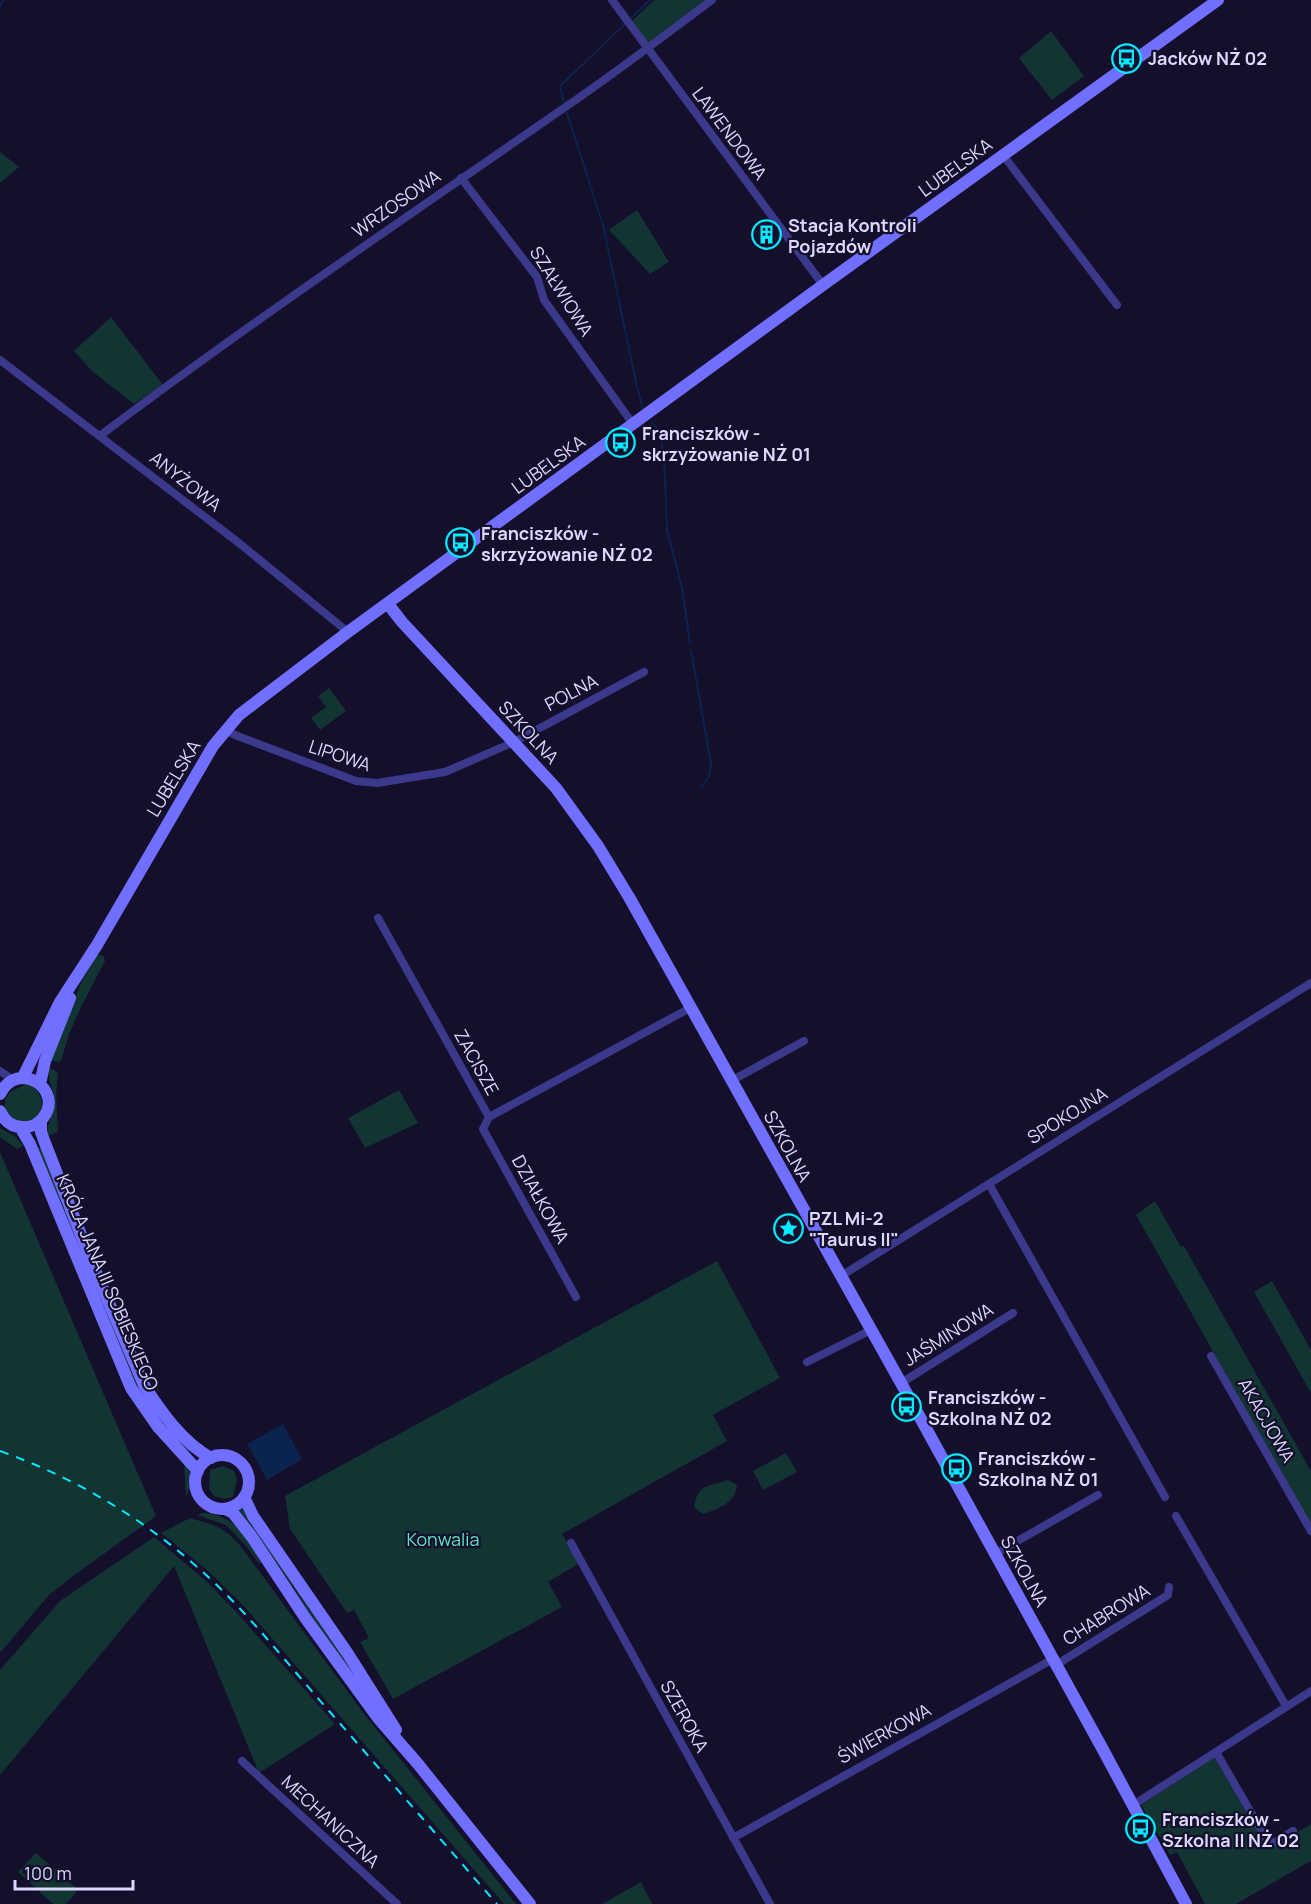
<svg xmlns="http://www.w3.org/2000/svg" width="1311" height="1904" viewBox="0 0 1311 1904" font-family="Manrope,sans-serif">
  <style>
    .green { fill: #123433 }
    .water { fill: #0a244e }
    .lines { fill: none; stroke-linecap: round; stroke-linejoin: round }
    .stream { stroke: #0a244e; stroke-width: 2 }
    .street { stroke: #3a398b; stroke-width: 8 }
    .secondary { stroke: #716fff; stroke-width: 12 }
    .rail { stroke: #04eaff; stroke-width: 2; stroke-dasharray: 9 8; stroke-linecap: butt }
    .labels { text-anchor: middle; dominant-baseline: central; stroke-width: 4.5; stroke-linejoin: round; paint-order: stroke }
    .poi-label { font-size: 18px; font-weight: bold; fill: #dcd8ff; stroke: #140f2a; text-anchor: start }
    .street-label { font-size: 18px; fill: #dcd8ff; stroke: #140f2a }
    .park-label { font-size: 18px; fill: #5ee5c1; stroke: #140f2a }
  </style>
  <rect width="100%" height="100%" fill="#140f2a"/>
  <path class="green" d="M654,0h55l-62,45 -16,-23z
    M1051,31l33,45 -32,24 -33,-42z
    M0,152l19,15 -19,16z
    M637,210l32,52 -19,12 -41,-44z
    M111,317l52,68 -29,19 -42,-33 -18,-20z
    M329,688l17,23 -26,19 -9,-12 15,-11 -8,-11z
    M97,955l7,1 1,5 -23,44 -13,29 -8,27 -3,1 -7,-2 31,-79z
    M49,1068l9,4 -2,23 2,37 -11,4c-1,-13 8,-22 8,-34 -1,-12 -8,-22 -6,-34z
    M28,1082c36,28 -7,55 -21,31 -3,-7 -3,-12 1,-18 5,-7 14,-7 20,-13z
    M399,1090l19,33 -53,25 -17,-30z
    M0,1128l15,8 8,10 -6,3 -17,-12z
    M40,1147l87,212 63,90 -3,3 -24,-25 -30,-44 -95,-235z
    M0,1152l156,364 -87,63 -21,17 -48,57z
    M1155,1201l26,46 3,-1 127,225v54l-175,-310z
    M717,1261l63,117 -67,37 14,26 -165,93 18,29 -32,19 14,25 -169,92 -33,-57 9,-4 -15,-28 -7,3 -57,-84 -5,-33z
    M1272,1281l39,69v43l-57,-101z
    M786,1453l11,19 -34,18 -10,-19z
    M184,1462c9,12 9,21 2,35z
    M223,1466l11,5 3,8 -4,18 -9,2 -10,-3 -5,-7 1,-19z
    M728,1480l9,5c-1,18 -19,24 -34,29l-9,-7c4,-24 15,-20 34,-27z
    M241,1506l140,207 -52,-68 -34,-55 -59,-82z
    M203,1513c31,1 45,25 58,50l-2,1 -13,-18 -20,-21 -29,-10z
    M190,1518c24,7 31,7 49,26l123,167 154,193h-12l-262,-300 -36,-35 -45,-36z
    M154,1537l52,44 33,34 96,109 -76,49 -85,-207 -174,209v-105l60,-69z
    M1214,1757l54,93 43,-26v37l-75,43h-31l-28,-52 -7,3 -29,-50z
    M36,1853l39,34 1,6 -10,11h-13l-35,-32z
    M641,1882l11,22h-50z"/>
  <path class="water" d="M283,1424l19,35 -35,21 -20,-36z"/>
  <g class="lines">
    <path class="stream" d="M0,6l3,-6
      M629,20l21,-20
      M564,104l-4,-18 65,-62
      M567,113l36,112 34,162 6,22
      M652,422l7,10 5,23 3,75 15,58 8,55
      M691,650l20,114 -2,12 -7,10"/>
    <path class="street" d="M612,0l211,285
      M1003,155l114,150
      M461,178l76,99 7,23 89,124
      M0,360l239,183 109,89
      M101,435c150,-113 306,-218 460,-325 52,-35 101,-73 151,-110
      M225,730l10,5 121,46 21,2 68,-11 69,-30 130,-70
      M378,918l111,199 201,-109
      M0,1071l13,9
      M731,1081l73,-40
      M489,1117l-6,12 93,168
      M989,1184l176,313
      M841,1276l470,-293
      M1211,1356l100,175
      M807,1362l64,-32
      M901,1383l112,-70
      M1176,1516l110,190
      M571,1543l199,361
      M995,1554l103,-59
      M1056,1665l112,-70 1,-8
      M1216,1752l52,90h7l18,-11
      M242,1761l155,143
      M1133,1805l178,-114
      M733,1838l320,-179"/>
    <path class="secondary" d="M388,604l14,18 154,166 42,58 31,51 272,486 200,363 85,158
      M23,1077l37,-75 37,-57 116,-199 26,-31 109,-83 475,-347 395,-285
      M40,1084l5,-23 25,-63
      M0,1094c18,-36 65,-4 43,24 -5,6 -13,10 -21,9 -11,0 -18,-7 -22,-16
      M41,1120v12l4,11 47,120 52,122c17,27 39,58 67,73
      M20,1127l10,17 101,244 27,39 40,44
      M195 1482a27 27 0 1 1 54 0a27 27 0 1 1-54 0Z
      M244,1497l9,19 95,138 48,76
      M225,1509l8,4 19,24 54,82 72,99 40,46 112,140"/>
    <path class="rail" d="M0,1451c76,27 146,69 205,123 46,42 84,92 125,138 56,64 111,128 167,192"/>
  </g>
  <defs>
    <symbol id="bus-ring" viewBox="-11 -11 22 22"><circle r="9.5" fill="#140f2a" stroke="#04eaff" stroke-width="1.5"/><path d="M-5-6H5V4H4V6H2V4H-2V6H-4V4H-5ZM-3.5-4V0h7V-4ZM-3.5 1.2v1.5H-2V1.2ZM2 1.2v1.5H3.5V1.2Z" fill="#04eaff"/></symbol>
    <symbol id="building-ring" viewBox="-11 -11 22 22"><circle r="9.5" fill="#140f2a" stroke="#04eaff" stroke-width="1.5"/><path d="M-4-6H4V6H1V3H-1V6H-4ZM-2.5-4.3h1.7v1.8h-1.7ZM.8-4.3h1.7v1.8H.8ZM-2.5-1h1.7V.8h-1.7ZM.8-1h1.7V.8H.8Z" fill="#04eaff"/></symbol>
    <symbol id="sight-ring" viewBox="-11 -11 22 22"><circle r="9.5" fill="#140f2a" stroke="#04eaff" stroke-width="1.5"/><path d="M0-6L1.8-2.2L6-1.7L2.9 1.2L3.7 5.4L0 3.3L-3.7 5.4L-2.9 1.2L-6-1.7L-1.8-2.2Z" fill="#04eaff"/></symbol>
  </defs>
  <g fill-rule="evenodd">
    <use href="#bus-ring" x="1110" y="42" width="33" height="33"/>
    <use href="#building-ring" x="750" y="218" width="33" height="33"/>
    <use href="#bus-ring" x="604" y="426" width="33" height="33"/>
    <use href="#bus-ring" x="444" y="526" width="33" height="33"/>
    <use href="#sight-ring" x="772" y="1212" width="33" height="33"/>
    <use href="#bus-ring" x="890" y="1390" width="33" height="33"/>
    <use href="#bus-ring" x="940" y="1452" width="33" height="33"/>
    <use href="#bus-ring" x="1124" y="1812" width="33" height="33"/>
  </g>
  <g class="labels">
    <g class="poi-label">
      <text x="1148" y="58">Jacków NŻ 02</text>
      <text x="788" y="225">Stacja Kontroli<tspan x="788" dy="21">Pojazdów</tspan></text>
      <text x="642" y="433">Franciszków -<tspan x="642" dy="21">skrzyżowanie NŻ 01</tspan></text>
      <text x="481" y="533">Franciszków -<tspan x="481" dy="21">skrzyżowanie NŻ 02</tspan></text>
      <text x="809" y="1218">PZL Mi-2<tspan x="809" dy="21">"Taurus II"</tspan></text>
      <text x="928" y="1397">Franciszków -<tspan x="928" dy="21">Szkolna NŻ 02</tspan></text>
      <text x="978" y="1458">Franciszków -<tspan x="978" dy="21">Szkolna NŻ 01</tspan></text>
      <text x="1162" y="1819">Franciszków -<tspan x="1162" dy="21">Szkolna II NŻ 02</tspan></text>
    </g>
    <g class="street-label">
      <text transform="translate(730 133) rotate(53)">LAWENDOWA</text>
      <text transform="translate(955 167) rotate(-36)">LUBELSKA</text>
      <text transform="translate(396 203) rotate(-35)">WRZOSOWA</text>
      <text transform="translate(562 291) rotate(58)">SZAŁWIOWA</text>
      <text transform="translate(548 464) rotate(-36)">LUBELSKA</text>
      <text transform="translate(186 481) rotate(38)">ANYŻOWA</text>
      <text transform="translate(571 692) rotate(-28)">POLNA</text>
      <text transform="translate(529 732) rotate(47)">SZKOLNA</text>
      <text transform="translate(340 755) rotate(18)">LIPOWA</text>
      <text transform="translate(173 778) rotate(-59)">LUBELSKA</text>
      <text transform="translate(477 1062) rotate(61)">ZACISZE</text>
      <text transform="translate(1067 1115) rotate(-32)">SPOKOJNA</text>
      <text transform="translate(788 1146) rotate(61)">SZKOLNA</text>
      <text transform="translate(541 1199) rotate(61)">DZIAŁKOWA</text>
      <text transform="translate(108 1282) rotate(67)">KRÓLA JANA III SOBIESKIEGO</text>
      <text transform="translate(948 1334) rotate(-32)">JAŚMINOWA</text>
      <text transform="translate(1267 1420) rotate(60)">AKACJOWA</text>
      <text transform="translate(1025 1571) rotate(61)">SZKOLNA</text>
      <text transform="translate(1106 1614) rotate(-32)">CHABROWA</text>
      <text transform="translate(685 1716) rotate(61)">SZEROKA</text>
      <text transform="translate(884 1733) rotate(-29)">ŚWIERKOWA</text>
      <text transform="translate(331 1821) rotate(43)">MECHANICZNA</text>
    </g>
    <g class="park-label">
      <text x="443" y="1539">Konwalia</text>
    </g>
  </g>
  <path d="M15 1880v9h118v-9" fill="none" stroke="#dcd8ff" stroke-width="3"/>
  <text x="24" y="1880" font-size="18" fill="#dcd8ff" stroke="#140f2a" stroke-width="4.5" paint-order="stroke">100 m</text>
</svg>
